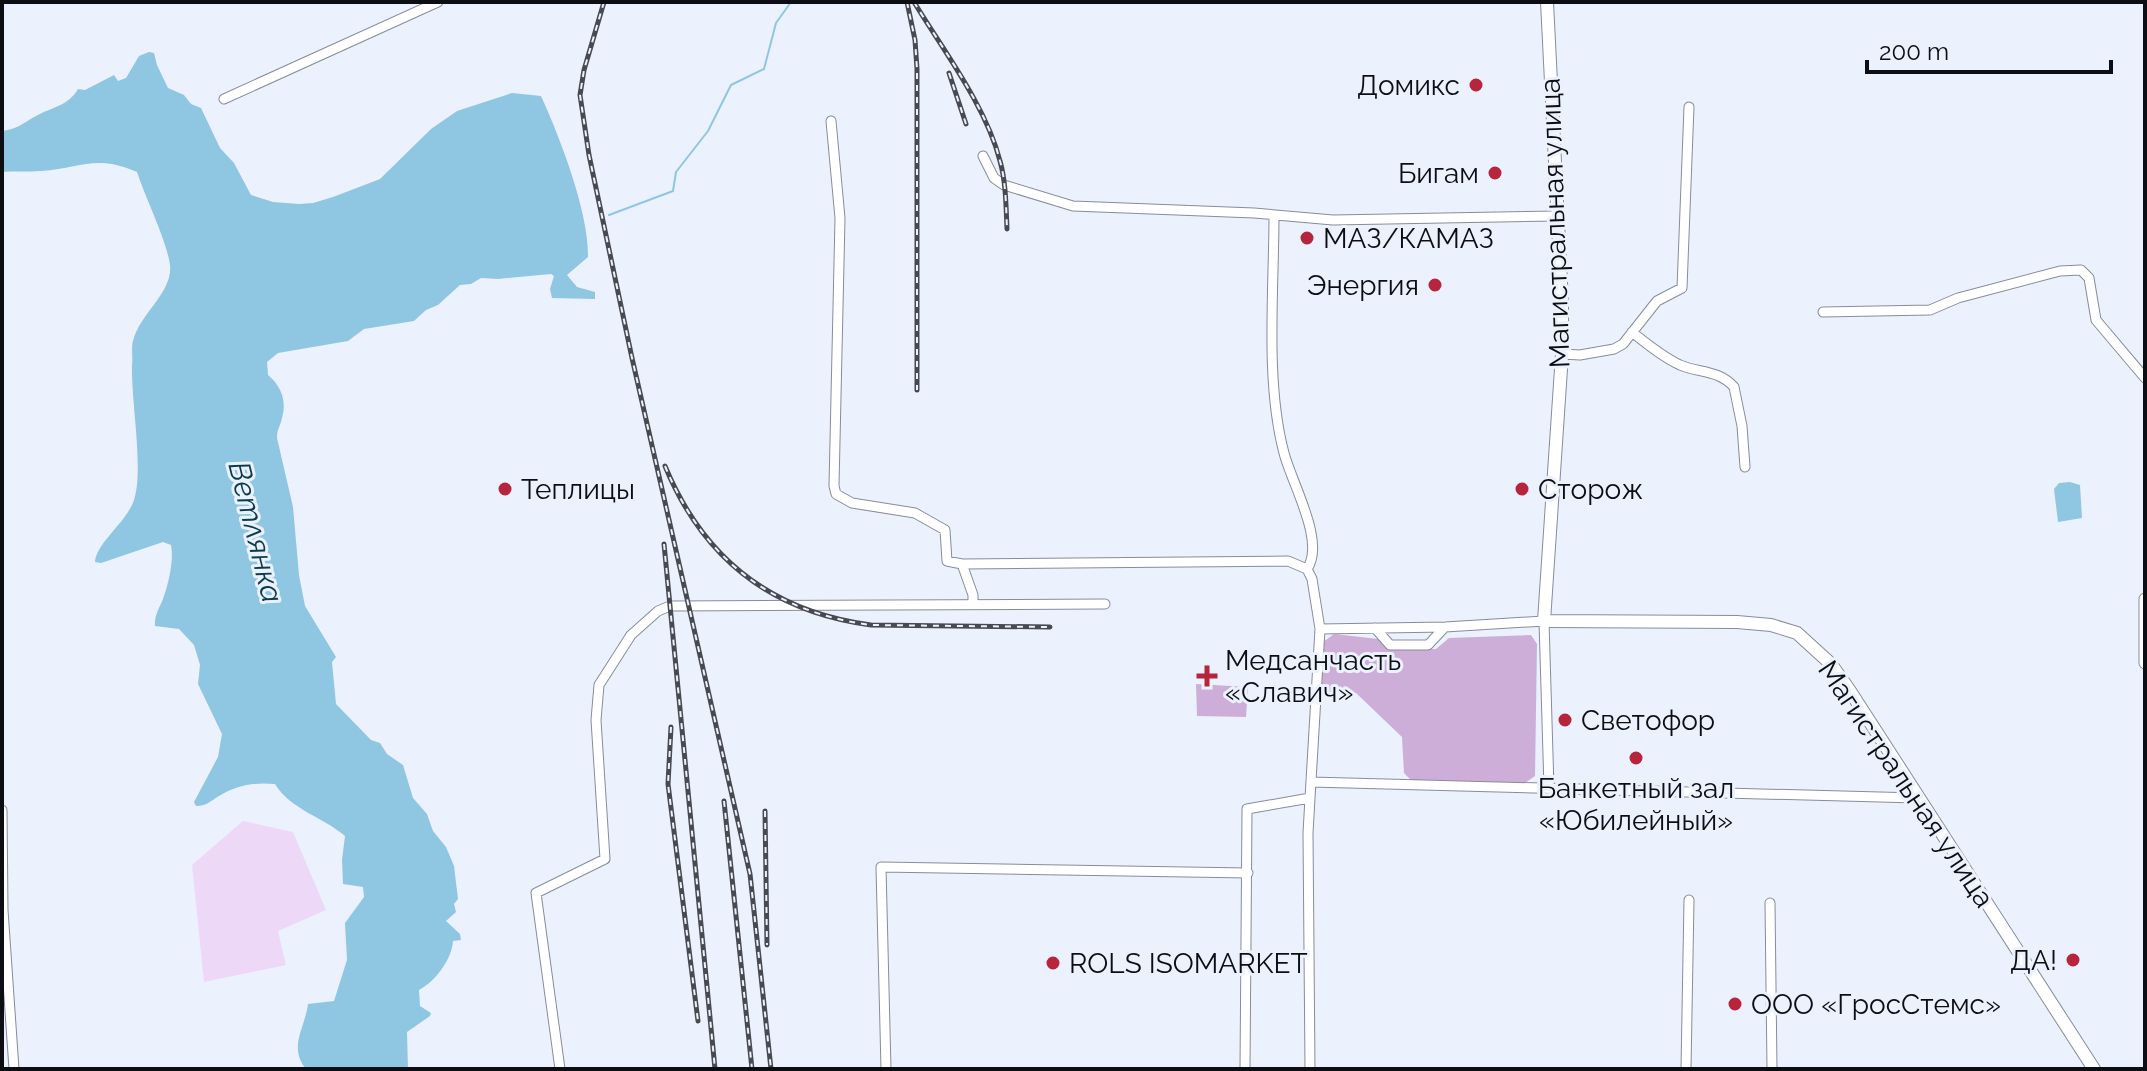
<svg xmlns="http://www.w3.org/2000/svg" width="2147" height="1071" viewBox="0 0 2147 1071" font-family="Raleway,sans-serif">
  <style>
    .green { fill: #edd8f7 }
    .forest { fill: #ccaed9 }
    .water { fill: #8fc7e2 }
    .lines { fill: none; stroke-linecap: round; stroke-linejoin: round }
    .stream { stroke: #8fc7e2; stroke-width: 2 }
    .minor-casing { stroke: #878c9b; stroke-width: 11 }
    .tertiary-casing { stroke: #878c9b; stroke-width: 13 }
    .secondary-casing { stroke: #878c9b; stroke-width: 14 }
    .minor { stroke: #fff; stroke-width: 9 }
    .tertiary { stroke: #fff; stroke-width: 11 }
    .secondary { stroke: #fff; stroke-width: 12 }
    .rail-casing { stroke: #474a51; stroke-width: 5 }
    .rail { stroke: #ecf1fe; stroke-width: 2; stroke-dasharray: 6; stroke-linecap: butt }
    .poi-dot { fill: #b7253c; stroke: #ecf1fe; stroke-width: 3 }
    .labels { text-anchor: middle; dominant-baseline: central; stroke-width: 6; stroke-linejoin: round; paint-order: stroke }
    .poi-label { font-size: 28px; fill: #0c0e13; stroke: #ecf1fe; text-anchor: start }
    .street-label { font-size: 28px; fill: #0c0e13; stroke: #ecf1fe }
    .water-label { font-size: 30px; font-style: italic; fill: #0b3b4e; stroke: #ecf1fe }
  </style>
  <rect width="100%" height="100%" fill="#ecf1fe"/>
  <path class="green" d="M243,821l50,11 33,78 -48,21 8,34 -82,17 -12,-117z"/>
  <path class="forest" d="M1334,634l44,5 9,10h49l13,-11 82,-3 6,9 -2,132 -10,7 -114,-3 -7,-7 -2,-36 -46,-44 -39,2 6,-53z
    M1196,684l52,3 -2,30 -49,-1z"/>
  <path class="water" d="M149,52l5,1 3,12 11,23 16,7 7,9 10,4 19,40 14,15 17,32 22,7 26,2 14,-1 20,-6 47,-18 51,-50 26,-18 55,-18 29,3c19,42 48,116 47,161l-21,18 10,12 18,5v7l-43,-1 -2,-9 4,-13 -3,-2 -53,5 -17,-1 -10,6 -11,1 -22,20 -12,5 -12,11 -50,8 -16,12 -70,12 -11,9 1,13c13,11 19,25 14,43 -2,9 -5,11 -5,20l16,69 6,68 6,31 31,51 -4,5 4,42 35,36 9,3 7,11 16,11 10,33 14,16 6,17 13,16 8,19 4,33 -4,5 2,8 -10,9 14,13 1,6 -8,1c-1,18 -18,41 -34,49l1,16 11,7 -1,3 -23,16 1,37h-102c-18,-22 -1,-41 2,-65l26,-3 13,-41 -2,-37 19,-26 -1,-10 -20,-3 -1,-24 3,-24c-22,-19 -54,-26 -70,-52 -20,-2 -38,1 -56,12 -8,5 -13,10 -23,10l-2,-4 24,-45 4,-23 -24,-50 2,-19 -6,-20 -15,-16 -24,-3c-1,-12 6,-20 9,-30 5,-14 10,-37 7,-51l-8,-3 -62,21 -6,-1c1,-19 32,-40 39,-62 10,-32 -3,-98 -2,-135 1,-7 -1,-17 1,-24 7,-28 40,-48 37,-76 -3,-24 -25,-68 -33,-93 -41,-18 -55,-4 -96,-1 -13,1 -26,0 -39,1v-41c16,-2 21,-8 34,-15 16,-9 32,-10 42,-27l7,1 29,-15 4,6 8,-3 13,-22z
    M2070,482l10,3 2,33 -24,4 -4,-33 5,-6z"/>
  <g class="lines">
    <path class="stream" d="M609,215l64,-24 3,-19 32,-41 23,-46 33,-16 12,-46 15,-21"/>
    <defs>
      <path id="minor" d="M224,99l214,-97
        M831,121l9,97 -6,268 2,8 16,9 63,10 30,17 2,31 15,3 11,31v8
        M983,156l11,22 10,7 69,21 181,7 79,7 225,-4
        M1274,215c0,75 -9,167 10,238 8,31 42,89 23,116
        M1823,312l107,-2 28,-12 102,-27 21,-1 8,8 7,42 49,58
        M1632,332c15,12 31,25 48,33 19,8 39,5 54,22l8,39 3,41
        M1562,354l18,1 34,-6 9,-5 34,-43 25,-13 7,-181
        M962,564l326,-3 19,8 5,10 8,50 -10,169 -63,11 -2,260
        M1375,628l15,17h38l17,-18
        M1320,629l125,-2 99,-6 5,167
        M1311,782l606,16
        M2,810l1,100 11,159
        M1770,903l2,166
        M560,1069l-24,-176 69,-34 -9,-139 3,-35 32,-50 27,-24 12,-5 435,-2
        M886,1069l-5,-202 367,6
        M1310,1069l-2,-236 2,-35
        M1686,1069l3,-169"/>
      <path id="tertiary" d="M2145,599v64"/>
      <path id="secondary" d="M1547,2l15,300v52l-18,267 193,1 34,3 26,8 34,31 19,27 244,378"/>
    </defs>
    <use href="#minor" class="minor-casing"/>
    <use href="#tertiary" class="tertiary-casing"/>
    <use href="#secondary" class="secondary-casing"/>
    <use href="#minor" class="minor"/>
    <use href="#tertiary" class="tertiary"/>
    <use href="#secondary" class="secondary"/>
    <defs>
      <path id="rail" d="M604,2l-20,68 -4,25 9,60 43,203 118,516 21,195
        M907,2l8,38 2,29v321
        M914,2c29,48 72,104 86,159 6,21 6,46 7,68
        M949,73l17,51
        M665,466c38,92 106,146 206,159l179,2
        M664,544l51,525
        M671,727l-3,57 30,237
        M724,801l28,268
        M765,811l2,134"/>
    </defs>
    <use href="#rail" class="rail-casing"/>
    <use href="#rail" class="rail"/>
  </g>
  <g class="poi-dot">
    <circle cx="1476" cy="85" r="8"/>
    <circle cx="1495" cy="173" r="8"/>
    <circle cx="1307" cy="238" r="8"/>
    <circle cx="1435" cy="285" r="8"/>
    <circle cx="505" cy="489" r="8"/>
    <circle cx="1522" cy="489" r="8"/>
    <path d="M1203 664h8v8h8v8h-8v8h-8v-8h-8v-8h8z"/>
    <circle cx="1565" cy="720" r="8"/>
    <circle cx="1636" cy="758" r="8"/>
    <circle cx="2073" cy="960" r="8"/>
    <circle cx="1053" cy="963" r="8"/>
    <circle cx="1735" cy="1004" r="8"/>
  </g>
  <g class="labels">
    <g class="poi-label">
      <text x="1460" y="85" text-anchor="end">Домикс</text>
      <text x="1479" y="173" text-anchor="end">Бигам</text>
      <text x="1323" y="238">МАЗ/КАМАЗ</text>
      <text x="1419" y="285" text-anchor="end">Энергия</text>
      <text x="521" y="489">Теплицы</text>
      <text x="1538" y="489">Сторож</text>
      <text x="1225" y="660">Медсанчасть<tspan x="1225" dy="32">«Славич»</tspan></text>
      <text x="1581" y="720">Светофор</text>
      <text x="1636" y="788" text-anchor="middle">Банкетный зал<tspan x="1636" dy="32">«Юбилейный»</tspan></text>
      <text x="2057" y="960" text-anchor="end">ДА!</text>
      <text x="1069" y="963">ROLS ISOMARKET</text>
      <text x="1751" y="1004">ООО «ГросСтемс»</text>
    </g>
    <g class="street-label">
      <text transform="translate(1555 223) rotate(-92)">Магистральная улица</text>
      <text transform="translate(1906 784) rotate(56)">Магистральная улица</text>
    </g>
    <g class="water-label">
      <text transform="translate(256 532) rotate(76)">Ветлянка</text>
    </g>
  </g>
  <rect width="2147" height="1071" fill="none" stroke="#0c0e13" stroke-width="8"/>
  <path d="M1867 60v12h244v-12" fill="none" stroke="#0c0e13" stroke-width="4"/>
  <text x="1879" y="60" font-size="24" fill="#0c0e13" stroke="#ecf1fe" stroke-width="6" paint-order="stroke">200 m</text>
</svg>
